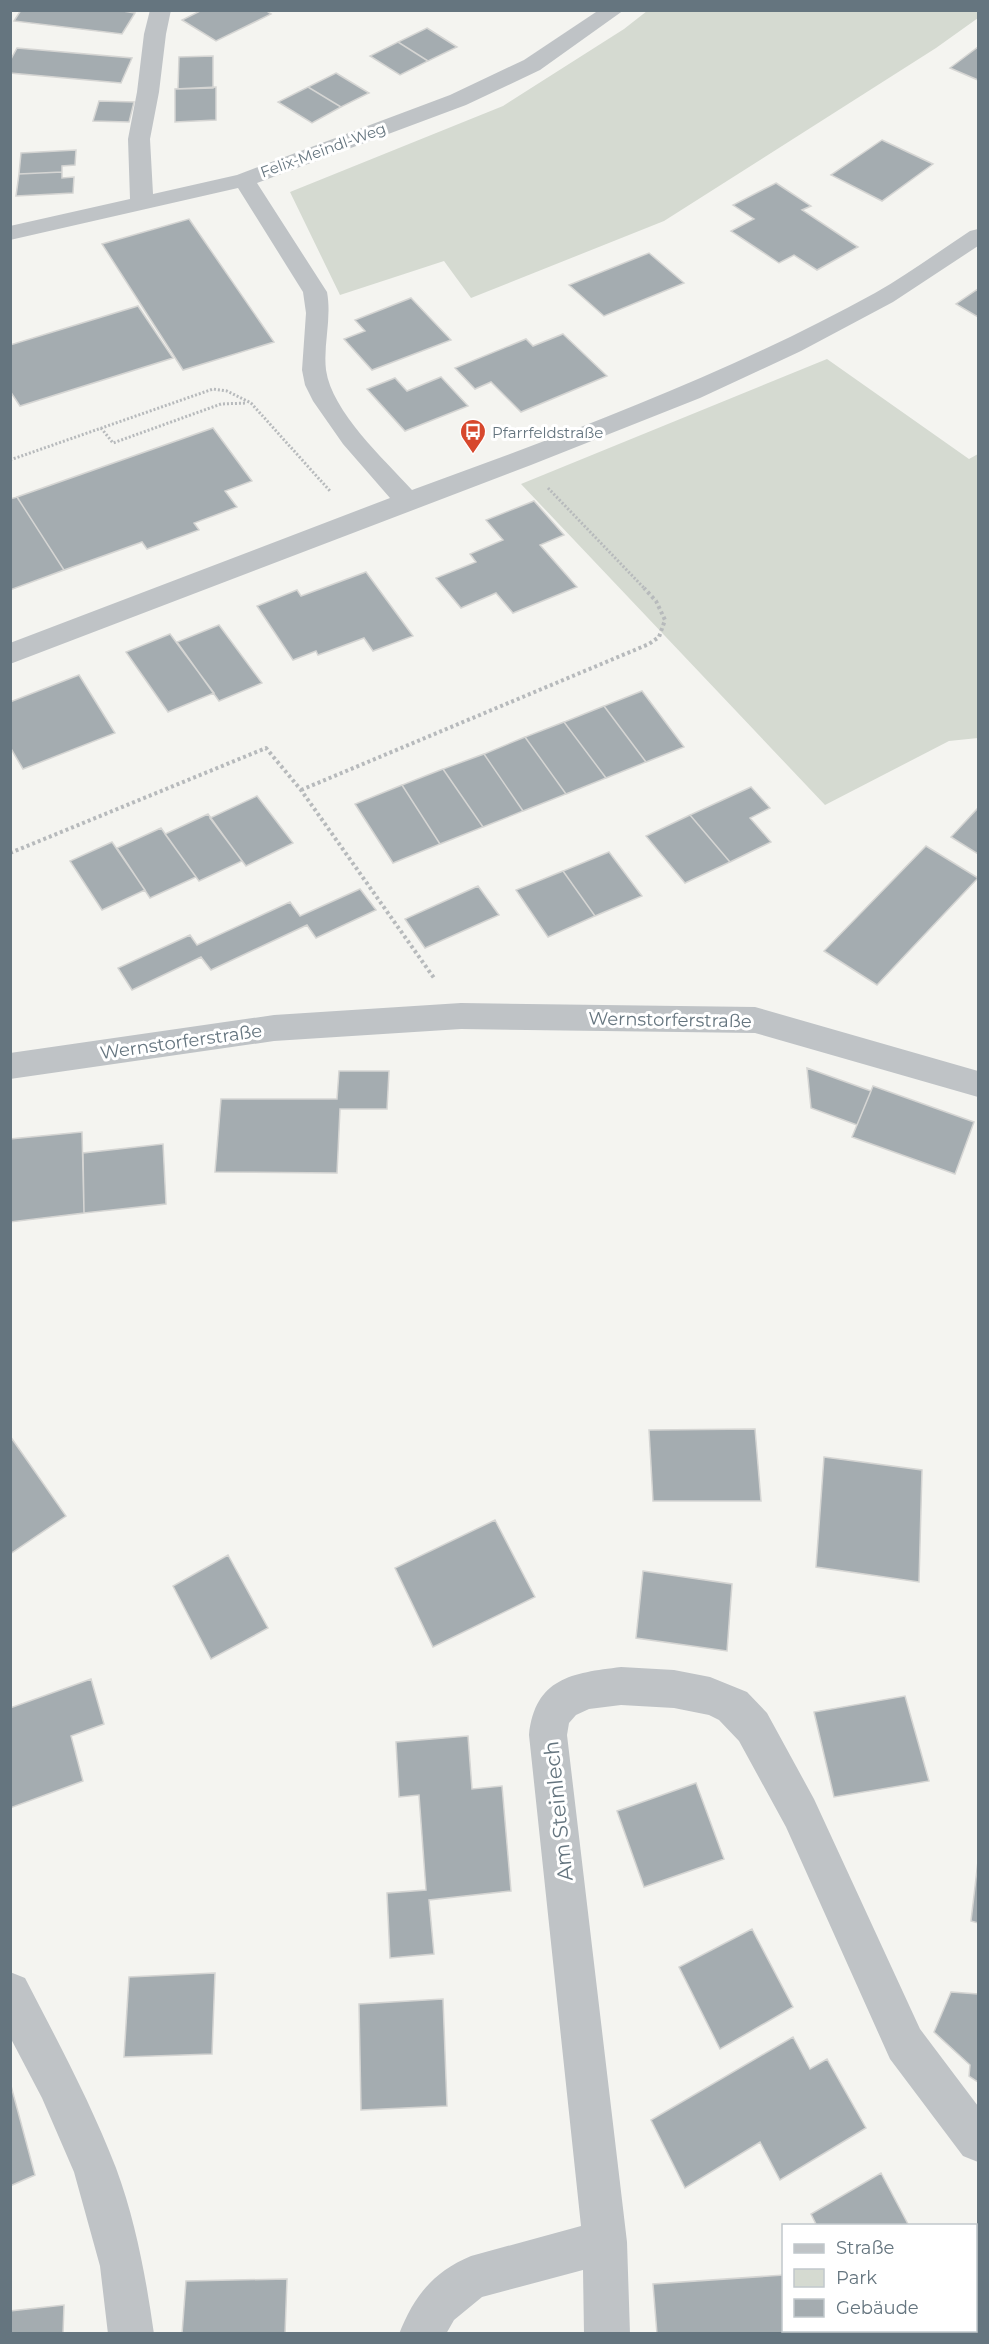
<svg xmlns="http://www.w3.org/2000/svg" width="989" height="2344" viewBox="0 0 989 2344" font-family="Montserrat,sans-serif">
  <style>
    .green { fill: #d5dad1 }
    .building { fill: #a4acb0; stroke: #d5d5d3; stroke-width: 1.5 }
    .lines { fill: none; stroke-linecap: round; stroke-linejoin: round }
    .path-far1 { stroke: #b7babc; stroke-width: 3; stroke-dasharray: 2 2; stroke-linecap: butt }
    .path { stroke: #b7babc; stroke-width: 4; stroke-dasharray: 3 3; stroke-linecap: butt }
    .street { fill: #bfc3c6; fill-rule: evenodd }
    .labels { text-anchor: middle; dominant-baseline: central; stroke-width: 6; stroke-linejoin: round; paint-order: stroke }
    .far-street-label { font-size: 15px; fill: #65757f; stroke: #fff }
    .far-poi-label { font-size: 15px; fill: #65757f; stroke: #fff; text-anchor: start }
    .street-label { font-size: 18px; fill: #65757f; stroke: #fff }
    .near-street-label { font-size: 21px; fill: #65757f; stroke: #fff }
  </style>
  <rect width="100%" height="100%" fill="#f4f4f0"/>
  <path class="green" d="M647,11l331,-1v8l-42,30 -272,173 -193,77 -27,-37 -104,34 -50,-103 213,-86 121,-77z
    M827,359l142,100 9,-5v284l-29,3 -124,64 -304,-321z"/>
  <path class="building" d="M21,10h96l18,3 -13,21 -108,-13z
    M202,10h63l6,4 -55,27 -34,-21z
    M427,28l30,19 -29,14 -30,-19z
    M398,42l30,19 -28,14 -30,-19z
    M978,47v33l-28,-12z
    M17,48l115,10 -11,25 -111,-10v-12z
    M213,56v32l-35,1 1,-32z
    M336,73l33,20 -28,14 -33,-20z
    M216,87v33l-41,2v-33z
    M308,87l33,20 -29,16 -34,-21z
    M99,101l35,1 -5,20 -36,-1z
    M882,140l51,24 -51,37 -51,-26z
    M76,150l-1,15 -13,1v6l-43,2 2,-21z
    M62,172v6l12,-1 -1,16 -57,3 3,-22z
    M776,183l35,23 -9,4 56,37 -41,23 -23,-15 -15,8 -48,-32 23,-12 -21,-14z
    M189,219l85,123 -91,28 -81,-126z
    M649,253l35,30 -80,33 -35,-31z
    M978,289v28l-22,-13z
    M411,298l40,42 -79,30 -28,-31 21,-8 -10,-11z
    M138,306l35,52 -153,48 -10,-15v-46z
    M563,334l44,42 -86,36 -30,-30 -16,7 -20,-21 71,-29 7,7z
    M441,377l27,29 -63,25 -38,-42 28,-11 12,13z
    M213,428l39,53 -27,10 12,16 -43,16 5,7 -52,19 -5,-7 -78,28 -47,-73z
    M17,497l47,73 -54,20v-91z
    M534,501l30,34 -24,10 37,42 -64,26 -17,-20 -35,15 -25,-30 40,-16 -6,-8 33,-14 -17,-20z
    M366,572l47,64 -40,15 -9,-13 -46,17 -2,-4 -23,9 -36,-54 40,-16 4,6z
    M219,625l43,58 -43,18 -42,-59z
    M170,634l44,59 -46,19 -42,-60z
    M79,675l36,58 -92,36 -13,-22v-45z
    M642,691l42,56 -38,15 -42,-56z
    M604,706l42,56 -40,16 -42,-56z
    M564,722l42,56 -40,16 -41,-57z
    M525,737l41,57 -43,17 -39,-57z
    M484,754l39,57 -40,16 -40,-58z
    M443,769l40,58 -43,17 -38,-59z
    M402,785l38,59 -47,19 -38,-59z
    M751,787l19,21 -20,10 21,24 -41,20 -40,-47z
    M257,796l36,47 -47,23 -36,-48z
    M978,808v46l-27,-17z
    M208,814l34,47 -43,20 -34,-47z
    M690,815l40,47 -45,21 -39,-47z
    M161,828l35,49 -46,21 -33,-50z
    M112,842l33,48 -43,20 -32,-49z
    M926,846l52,32 -101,107 -53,-34z
    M609,852l33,44 -47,20 -32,-45z
    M563,871l32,45 -47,21 -32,-47z
    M478,886l21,29 -74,33 -20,-29z
    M360,889l16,21 -60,28 -9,-13 -96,45 -10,-13 -69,33 -14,-22 72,-33 7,10 93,-43 10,14z
    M807,1068l64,23 -14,34 -46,-17z
    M339,1071h50l-2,38h-47l-3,64 -122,-1 6,-73h116z
    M873,1086l101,36 -19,52 -103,-37z
    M82,1132l2,81 -74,9v-83z
    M163,1144l3,60 -82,9 -1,-60z
    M755,1429l6,72h-108l-4,-71z
    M10,1436l56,80 -56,38z
    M824,1457l98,13 -3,112 -103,-15z
    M495,1520l40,77 -102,50 -38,-79z
    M228,1555l40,73 -57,31 -38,-73z
    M643,1571l89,13 -5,67 -91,-13z
    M91,1679l13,45 -33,12 12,45 -73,27v-100z
    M905,1696l24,85 -95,16 -20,-85z
    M468,1736l4,53 30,-3 9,105 -82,9 5,54 -44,4 -3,-65 39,-3 -7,-95 -20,2 -3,-55z
    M696,1783l28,76 -80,28 -27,-76z
    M978,1861v62l-7,-2z
    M752,1929l41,78 -73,42 -41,-82z
    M215,1973l-3,81 -88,3 5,-80z
    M951,1992l27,2v88l-9,-6 1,-11 -36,-33z
    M443,1999l4,107 -86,4 -2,-106z
    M793,2037l17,32 17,-10 39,69 -86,52 -20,-38 -75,46 -34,-68z
    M10,2082l25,93 -25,11z
    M881,2173l28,53h-92l-6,-12z
    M784,2275v55h12v4h-139l-4,-50z
    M287,2279l-2,55h-103l4,-53z
    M64,2305l-1,29h-53v-23z"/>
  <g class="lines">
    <path class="path-far1" d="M101,428l12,15 108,-39 26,-1
      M10,460l203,-71 14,2 24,12 79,88
      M548,488l97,101"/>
    <path class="path" d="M301,790l348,-146 10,-7 6,-17 -9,-19 -12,-13
      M10,853l256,-105 35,42 133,188"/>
    <path class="street" d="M150,10h21l-5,24 -7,58 -9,47 3,55 84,-19 213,-80 74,-35 75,-50h25l-84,60 -74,35 -209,78 70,109c5,27 -4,52 -1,78 6,42 58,89 86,120 157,-57 316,-116 463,-197 32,-18 63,-41 95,-62l8,-2v17l-85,56 -92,49 -101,47 -169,67 -521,199v-21l380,-145 -47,-54 -30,-43 -8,-16 -3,-15 4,-57 -3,-21 -65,-104 -228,52v-14l120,-27 -2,-60 9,-47 7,-58z
      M461,1003l294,4 223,64v26l-223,-64 -294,-4 -187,12 -264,38v-26l264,-38z
      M621,1667l53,3 36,7 37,15 20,21 47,86 106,230 58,77v56l-15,-6 -73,-97 -104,-232 -47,-86 -20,-21 -10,-5 -35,-7 -53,-3 -32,4 -13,6 -7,8 -2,12 60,507 3,92h-46l-1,-64 -101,27 -28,23 -8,14h-47c15,-38 34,-62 72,-78l110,-30 -52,-491c6,-57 43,-62 92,-68z
      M10,1972l15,6c32,62 66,125 91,190 20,54 30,110 38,166h-46l-8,-68 -26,-94 -32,-74 -32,-61z"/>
  </g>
  <defs>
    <symbol id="bus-pin" viewBox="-11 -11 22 30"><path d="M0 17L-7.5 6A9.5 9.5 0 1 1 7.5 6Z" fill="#d7482d" stroke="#fff"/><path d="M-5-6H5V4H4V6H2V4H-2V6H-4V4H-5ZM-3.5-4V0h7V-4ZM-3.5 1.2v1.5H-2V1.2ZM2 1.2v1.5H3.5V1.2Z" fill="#fff"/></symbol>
  </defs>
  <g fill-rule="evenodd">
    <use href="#bus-pin" x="458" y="417" width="30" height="40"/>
  </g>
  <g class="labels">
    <g class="far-street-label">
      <text transform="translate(323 150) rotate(-20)">Felix-Meindl-Weg</text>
    </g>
    <g class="far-poi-label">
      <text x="492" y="432">Pfarrfeldstraße</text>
    </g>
    <g class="street-label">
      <text transform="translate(670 1020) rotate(1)">Wernstorferstraße</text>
      <text transform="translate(181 1042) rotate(-8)">Wernstorferstraße</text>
    </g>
    <g class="near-street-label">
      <text transform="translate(558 1811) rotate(-96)">Am Steinlech</text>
    </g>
  </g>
  <rect width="989" height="2344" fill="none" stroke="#65757f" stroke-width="24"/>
  <rect x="782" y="2224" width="195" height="108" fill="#ffffff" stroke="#c1c8cc" stroke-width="1.5"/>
  <rect x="794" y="2244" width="30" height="9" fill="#bfc3c6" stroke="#c1c8cc" stroke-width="1.5"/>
  <text x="836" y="2254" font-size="18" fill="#65757f">Straße</text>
  <rect x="794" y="2269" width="30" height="18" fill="#d5dad1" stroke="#c1c8cc" stroke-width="1.5"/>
  <text x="836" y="2284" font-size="18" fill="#65757f">Park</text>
  <rect x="794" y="2299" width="30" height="18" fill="#a4acb0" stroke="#c1c8cc" stroke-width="1.5"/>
  <text x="836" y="2314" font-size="18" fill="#65757f">Gebäude</text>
</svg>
